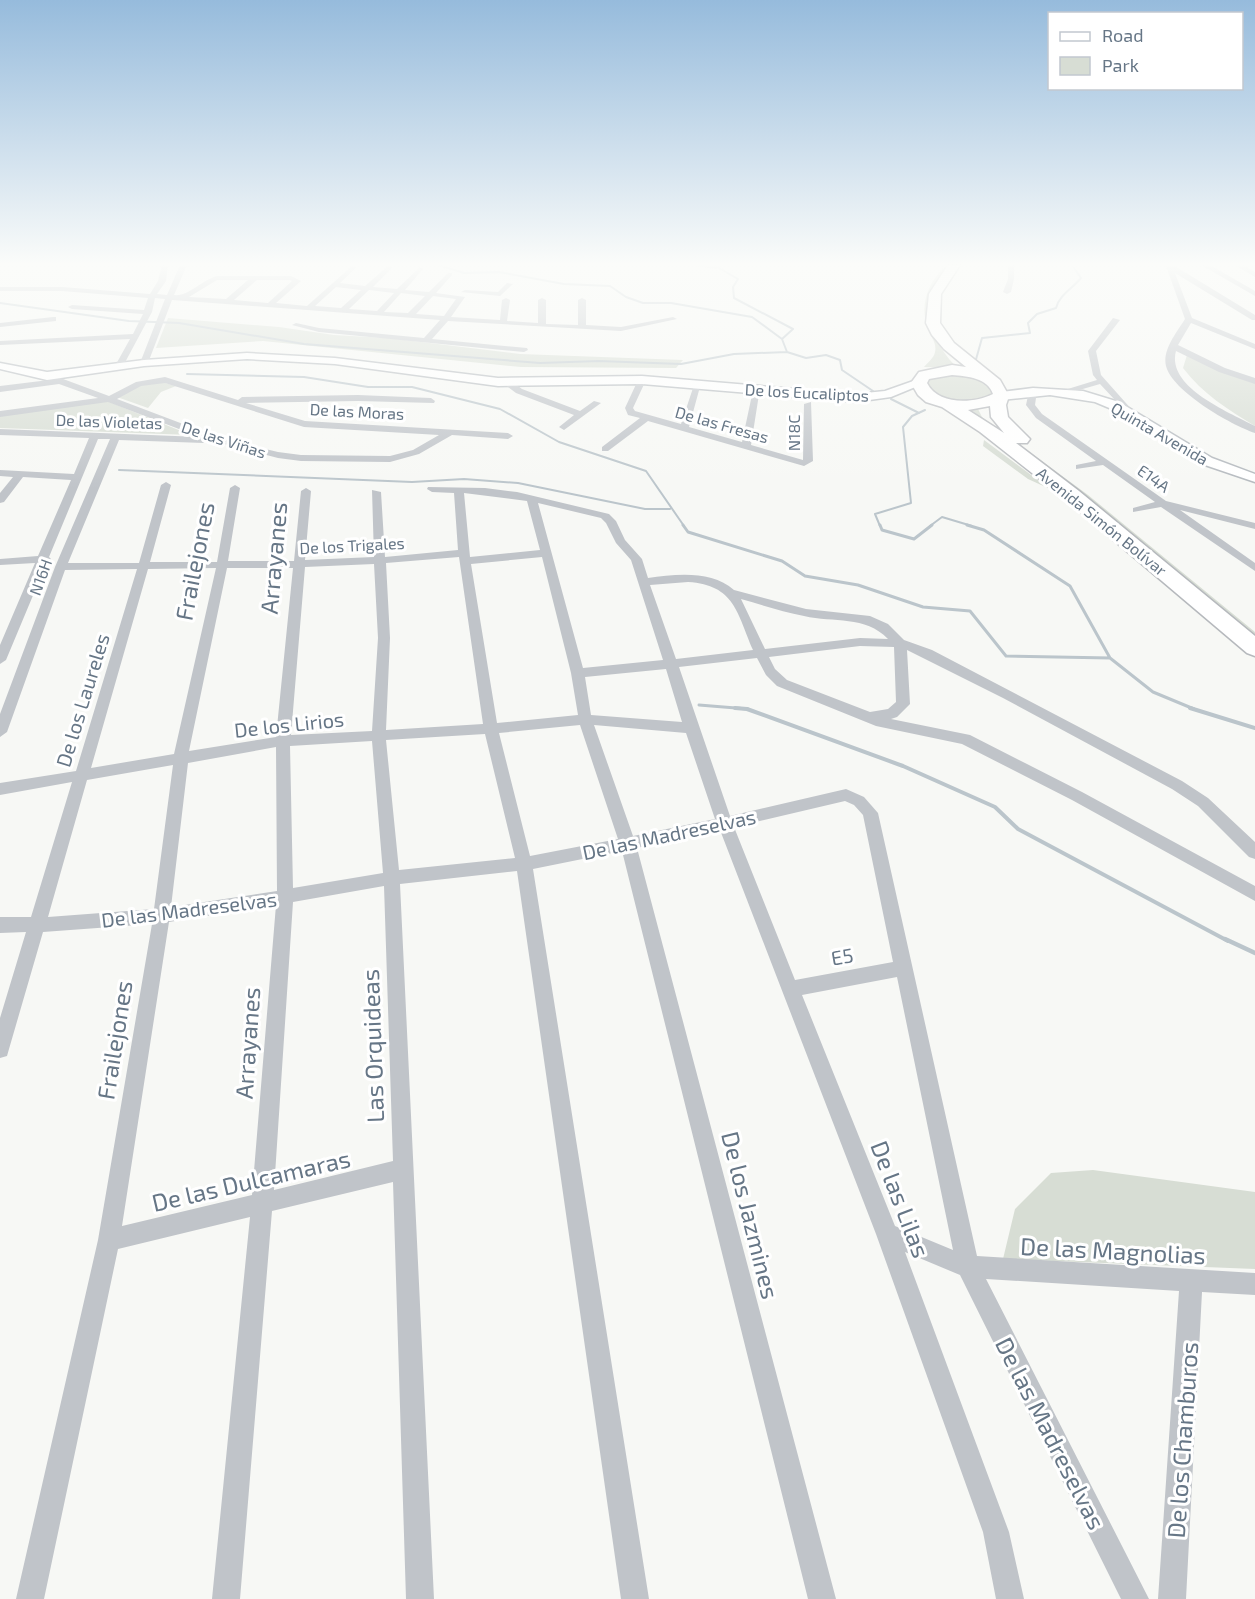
<svg xmlns="http://www.w3.org/2000/svg" width="1255" height="1599" viewBox="0 0 1255 1599" font-family="'Exo 2',sans-serif">
  <style>
    .green { fill: #d7ddd4 }
    .lines { fill: none; stroke-linecap: round; stroke-linejoin: round }
    .stream-far3 { stroke: #bbc5cb; stroke-width: 2 }
    .stream-far2 { stroke: #bbc5cb; stroke-width: 3 }
    .stream-far1 { stroke: #bbc5cb; stroke-width: 4 }
    .stream { stroke: #bbc5cb; stroke-width: 4.5 }
    .secondary-casing { stroke: #b5babf; stroke-width: 3 }
    .highway-casing { stroke: #b6b9bd; stroke-width: 3 }
    .street { fill: #c0c4c9; fill-rule: evenodd }
    .secondary { fill: #fff; fill-rule: evenodd }
    .highway { fill: #fff; fill-rule: evenodd }
    .labels { text-anchor: middle; dominant-baseline: central; stroke-width: 6; stroke-linejoin: round; paint-order: stroke }
    .far-street-label { font-size: 16px; fill: #667686; stroke: #fff }
    .street-label { font-size: 20px; fill: #667686; stroke: #fff }
    .near-street-label { font-size: 24px; fill: #667686; stroke: #fff }
  </style>
  <rect width="100%" height="100%" fill="#f7f8f5"/>
  <path class="green" d="M946,265h5c-7,8 -17,17 -20,27 -9,25 8,60 27,76l-34,-1c4,-5 10,-9 11,-15 2,-9 -4,-15 -7,-23 -9,-25 0,-46 18,-64z
    M168,318l111,9 55,8 54,3 132,16 163,6 -7,8 -155,-1 -258,-26 -107,7z
    M1187,355l68,28v43c-28,-17 -52,-32 -72,-58z
    M965,373l28,13 1,10 -38,7 -29,-11 -2,-14z
    M162,382l14,4 -15,6 -13,16 -31,-11 24,-12z
    M107,401l84,34 -191,-7v-12z
    M978,409l4,8 106,78 167,137v7l-298,-229z
    M984,440l66,49 -22,-10 -45,-33z
    M1093,1170l162,22v77l-252,-10 12,-50 36,-36z"/>
  <g class="lines">
    <path class="stream-far3" d="M438,265l26,8 35,-1 65,12 46,2 16,11 17,6h28l81,14 30,22
      M696,265l20,3
      M714,265l24,14 -5,8 1,11 59,31 -11,10 5,13 19,6 20,-3 14,5 2,10 31,21
      M0,303l129,18 50,2 125,21 236,19 59,-2 82,3 53,-10 53,-2
      M975,363l7,-25 48,-5 -2,-10 9,-9 19,-6c4,-14 16,-19 25,-30l-9,-13
      M187,374l117,3 64,10h44l88,22 59,33 87,29 38,55
      M891,399l28,14
      M119,470l293,12 52,-3 54,4 127,26h25
      M880,526l-5,-12 36,-11 -8,-76 9,-11 13,-6
      M930,526l12,-9 30,9"/>
    <path class="stream-far2" d="M683,525l5,7 94,29 23,15 53,9 65,22 47,4 36,45 104,2
      M880,525l2,5 32,9 18,-14
      M967,525l17,5 86,56 40,72 43,34 41,17
      M699,705l49,4"/>
    <path class="stream-far1" d="M735,708l12,1 156,57 92,41 23,22 210,112
      M1190,708l65,20"/>
    <path class="stream" d="M1225,939l30,14"/>
    <defs>
      <path id="secondary" d="M247,353l88,5 163,20 144,-2 213,18 30,-3 34,-12 6,4 -34,14 -36,5 -213,-18 -144,2 -163,-22 -88,-5 -103,7 -97,14 -47,-11v-6l47,9 97,-12z
        M1033,388l50,3 36,11 93,56 43,16v8l-53,-18 -76,-49 -31,-13 -45,-7 -49,5 -6,-4 6,-4z"/>
      <path id="highway" d="M948,265h12l-19,29 -1,29 14,20 46,37 9,16 -3,9 2,12 22,22 -3,4h-11l63,48 176,145v20l-8,-3 -182,-154 -85,-67 -38,-25 -16,-5 -8,-7 -7,-12 8,-11 33,-7 14,2 -22,-18 -12,-14 -6,-12 3,-29zM952,375c15,1 36,3 41,19 -20,10 -55,11 -66,-11l2,-4zM990,406l1,11 13,16 -36,-23z"/>
    </defs>
    <use href="#secondary" class="secondary-casing"/>
    <use href="#highway" class="highway-casing"/>
    <path class="street" d="M162,265h6l-2,16 -9,13 10,1 13,-30h7l-13,30c14,2 28,-15 43,-19h74l10,5 -25,22 31,3 45,-40 5,1 -17,16 25,3 23,-20 4,-1v3l-19,19 24,2 23,-22 3,2 -18,21 24,2 19,-19h4v2l-16,18 29,4 -14,20 49,3 2,-20 4,-2 4,2 -3,21 31,2v-23l4,-2 4,2v24l32,1v-25l4,-2 4,2v25l35,2 52,-10 4,2 -56,12 -173,-10 -16,18 95,9 1,2 -4,2 -205,-20 -27,-7 4,-2 23,5 105,10 16,-18 -268,-20 -24,63 -4,2 -4,-2 25,-64 -10,-1 -3,14 -30,56 -7,-2 15,-27 -130,6v-4l133,-7 10,-20 -71,-5 -4,-2 4,-2 72,5 4,-12 -86,-7h-62v-4h62l88,7 8,-13zM217,280h31l-22,19 -37,-2zM257,280h33l2,1 -24,22 -34,-3zM336,287l25,3 -20,18 -26,-2zM369,290l25,3 -17,18 -28,-2zM401,293l24,3 -17,17 -24,-1zM433,296l23,3 -12,17 -28,-2z
      M1008,265h6v14l-3,13 -4,2 -4,-2 5,-13z
      M1173,265l82,50v5h-3l-77,-47 17,45 63,26v5l-64,-26 -13,22 47,23 30,10v6l-36,-12 -43,-21c-10,36 53,61 79,75v7c-24,-8 -83,-42 -89,-67 -4,-16 11,-34 19,-47l-19,-53z
      M1201,265h9l45,26v5z
      M1235,265h9l11,7v5z
      M507,283l6,1 -13,12 -39,-4 4,-2 33,2z
      M53,317h3v4l-56,6v-4z
      M1113,318l7,2 -24,31 5,24 32,36 -5,3 -28,-30 -38,11 -4,-3 39,-12 -4,-5 -5,-24z
      M47,373l62,23 27,-14 29,-5 73,23 4,-3 116,-2 73,3 4,3 -1,2 -76,-2 -112,2 59,18 203,12 5,3 -5,3 -56,-4 -33,19 -29,8 -89,-1 -23,-3 -69,-18 -5,3 -85,-3 -51,123h71l22,-78 5,-3 5,3 -21,77h67l13,-74 5,-3 5,3 -12,73h66l7,-70 5,-3 5,3 -6,69 69,-3 -2,-67 9,2 4,65 73,-7 -4,-57 -22,-1 -5,-3 1,-2 57,1 32,4 92,22 7,7 9,19 17,19 6,19c28,-4 64,-8 86,12l72,19 64,7 18,8 16,16 28,10 250,131 26,17 47,44v17l-6,-2 -51,-51 -26,-17 -169,-91 -96,-48 3,54 -13,13 -6,2 79,16 112,57 173,94v15l-183,-101 -110,-56 -86,-18 -99,-40 -11,-11 -9,-17 -78,9 51,149 116,-27 18,8 14,16 99,443 278,17v22l-53,-3 -16,307h-28l21,-308 -193,-12 163,320h-28l-161,-324 -55,-23 104,280 15,67h-28l-13,-67 -107,-298 -156,-404 -83,18 199,751h-28l-186,-748 -89,18 116,730h-28l-104,-728 -117,13 34,715h-28l-13,-417 -121,29 -32,388h-28l38,-382 -132,32 -74,350h-28l82,-359 54,-316 -109,8 -34,117 -2,7 -7,2v-40l26,-86 -26,1v-16h31l41,-135 -72,13v-12l76,-12 61,-202 -72,1 -58,162 -7,5v-23l55,-147 55,-128h-12l-49,118 2,2 -4,3 -41,98 -6,4v-19l35,-82 -35,2v-6l38,-3 33,-76 -48,-3 -19,25 -4,1v-10l13,-16 -13,-1v-6l74,4 15,-36 -89,-3v-6l200,8 -92,-35 -108,15v-6l98,-13 -39,-14 -59,8v-6l49,-6 -6,-4zM165,383l139,44 135,8 -26,15 -23,6 -89,-1 -23,-3 -58,-14 -103,-39 24,-13zM464,493l63,8 13,49 -70,7zM538,503l63,15 5,5 10,20 15,17 32,100 -80,8zM459,557l24,167 -97,6 4,-92 -4,-75zM542,557l29,116 7,42 -81,8 -26,-159zM374,564l4,74 -6,93 -81,4 14,-168zM216,568l-42,186 -83,14 57,-199zM227,568h66l-17,169 -87,14zM688,582c47,3 49,31 65,68l-77,9 -26,-74zM741,599c21,6 42,13 63,17 30,7 61,-1 84,23l-28,-1 -95,11zM860,646l34,1 2,55 -8,7 -18,3 -83,-32 -12,-11 -6,-12zM666,669l16,53 -91,-7 -6,-38zM580,725l38,114 -88,17 -31,-123zM594,725l92,8 29,86 -82,17zM485,734l30,124 -116,12 -13,-130zM372,741l11,132 -90,15 -3,-142zM276,747l1,144 -106,16 17,-144zM173,765l-19,144 -106,8 39,-137zM845,801l9,4 9,10 30,147 -98,18 -61,-153zM384,886l9,275 -119,29 19,-288zM276,905l-24,290 -130,31 47,-304zM897,977l56,273 -58,-24 -93,-231z
      M642,377l4,3 -13,28 2,3 46,13 13,-39 7,-2 -12,44 53,15 11,-52 7,-2 -9,57 52,15 1,-56 7,-2 2,59 -9,5 -156,-45 -40,30h-6v-4l38,-29 -12,-3 -3,-7 13,-28z
      M504,380h6l12,9 58,22 14,-10 7,2 -37,27 -5,-3 15,-12 -58,-22 -12,-9z
      M1033,388l4,3 -2,14 7,9 124,87 89,22v6l-75,-19 75,53v8l-94,-64 -28,5v-4l22,-6 -52,-37 -27,4v-4l20,-4 -60,-43 -10,-13 3,-14z"/>
    <use href="#secondary" class="secondary"/>
    <use href="#highway" class="highway"/>
  </g>
  <linearGradient id="sky" x2="0" y2="1"><stop stop-color="#96bbdc"/><stop offset="0.54" stop-color="#fbfcfa"/><stop offset="1" stop-color="#fbfcfa" stop-opacity="0"/></linearGradient>
  <rect width="1255" height="489" fill="url(#sky)"/>
  <g class="labels">
    <g class="far-street-label">
      <text transform="translate(807 392) rotate(3)">De los Eucaliptos</text>
      <text transform="translate(357 411) rotate(3)">De las Moras</text>
      <text transform="translate(109 421) rotate(2)">De las Violetas</text>
      <text transform="translate(722 424) rotate(16)">De las Fresas</text>
      <text transform="translate(793 433) rotate(-90)">N18C</text>
      <text transform="translate(1160 433) rotate(30)">Quinta Avenida</text>
      <text transform="translate(224 439) rotate(18)">De las Viñas</text>
      <text transform="translate(1154 478) rotate(35)">E14A</text>
      <text transform="translate(1102 521) rotate(39)">Avenida Simón Bolívar</text>
      <text transform="translate(352 545) rotate(-3)">De los Trigales</text>
      <text transform="translate(40 577) rotate(-70)">N16H</text>
    </g>
    <g class="street-label">
      <text transform="translate(82 700) rotate(-73)">De los Laureles</text>
      <text transform="translate(289 724) rotate(-6)">De los Lirios</text>
      <text transform="translate(669 834) rotate(-12)">De las Madreselvas</text>
      <text transform="translate(189 909) rotate(-7)">De las Madreselvas</text>
      <text transform="translate(842 956) rotate(-10)">E5</text>
    </g>
    <g class="near-street-label">
      <text transform="translate(273 558) rotate(-85)">Arrayanes</text>
      <text transform="translate(194 561) rotate(-79)">Frailejones</text>
      <text transform="translate(114 1040) rotate(-81)">Frailejones</text>
      <text transform="translate(247 1043) rotate(-86)">Arrayanes</text>
      <text transform="translate(372 1046) rotate(-92)">Las Orquideas</text>
      <text transform="translate(251 1180) rotate(-13)">De las Dulcamaras</text>
      <text transform="translate(901 1199) rotate(69)">De las Lilas</text>
      <text transform="translate(751 1215) rotate(76)">De los Jazmines</text>
      <text transform="translate(1113 1250) rotate(3)">De las Magnolias</text>
      <text transform="translate(1051 1433) rotate(63)">De las Madreselvas</text>
      <text transform="translate(1182 1440) rotate(-86)">De los Chamburos</text>
    </g>
  </g>
  <rect x="1048" y="12" width="195" height="78" fill="#ffffff" stroke="#c2c8cf" stroke-width="1.5"/>
  <rect x="1060" y="32" width="30" height="9" fill="#ffffff" stroke="#c2c8cf" stroke-width="1.5"/>
  <text x="1102" y="42" font-size="18" fill="#667686">Road</text>
  <rect x="1060" y="57" width="30" height="18" fill="#d7ddd4" stroke="#c2c8cf" stroke-width="1.5"/>
  <text x="1102" y="72" font-size="18" fill="#667686">Park</text>
</svg>
